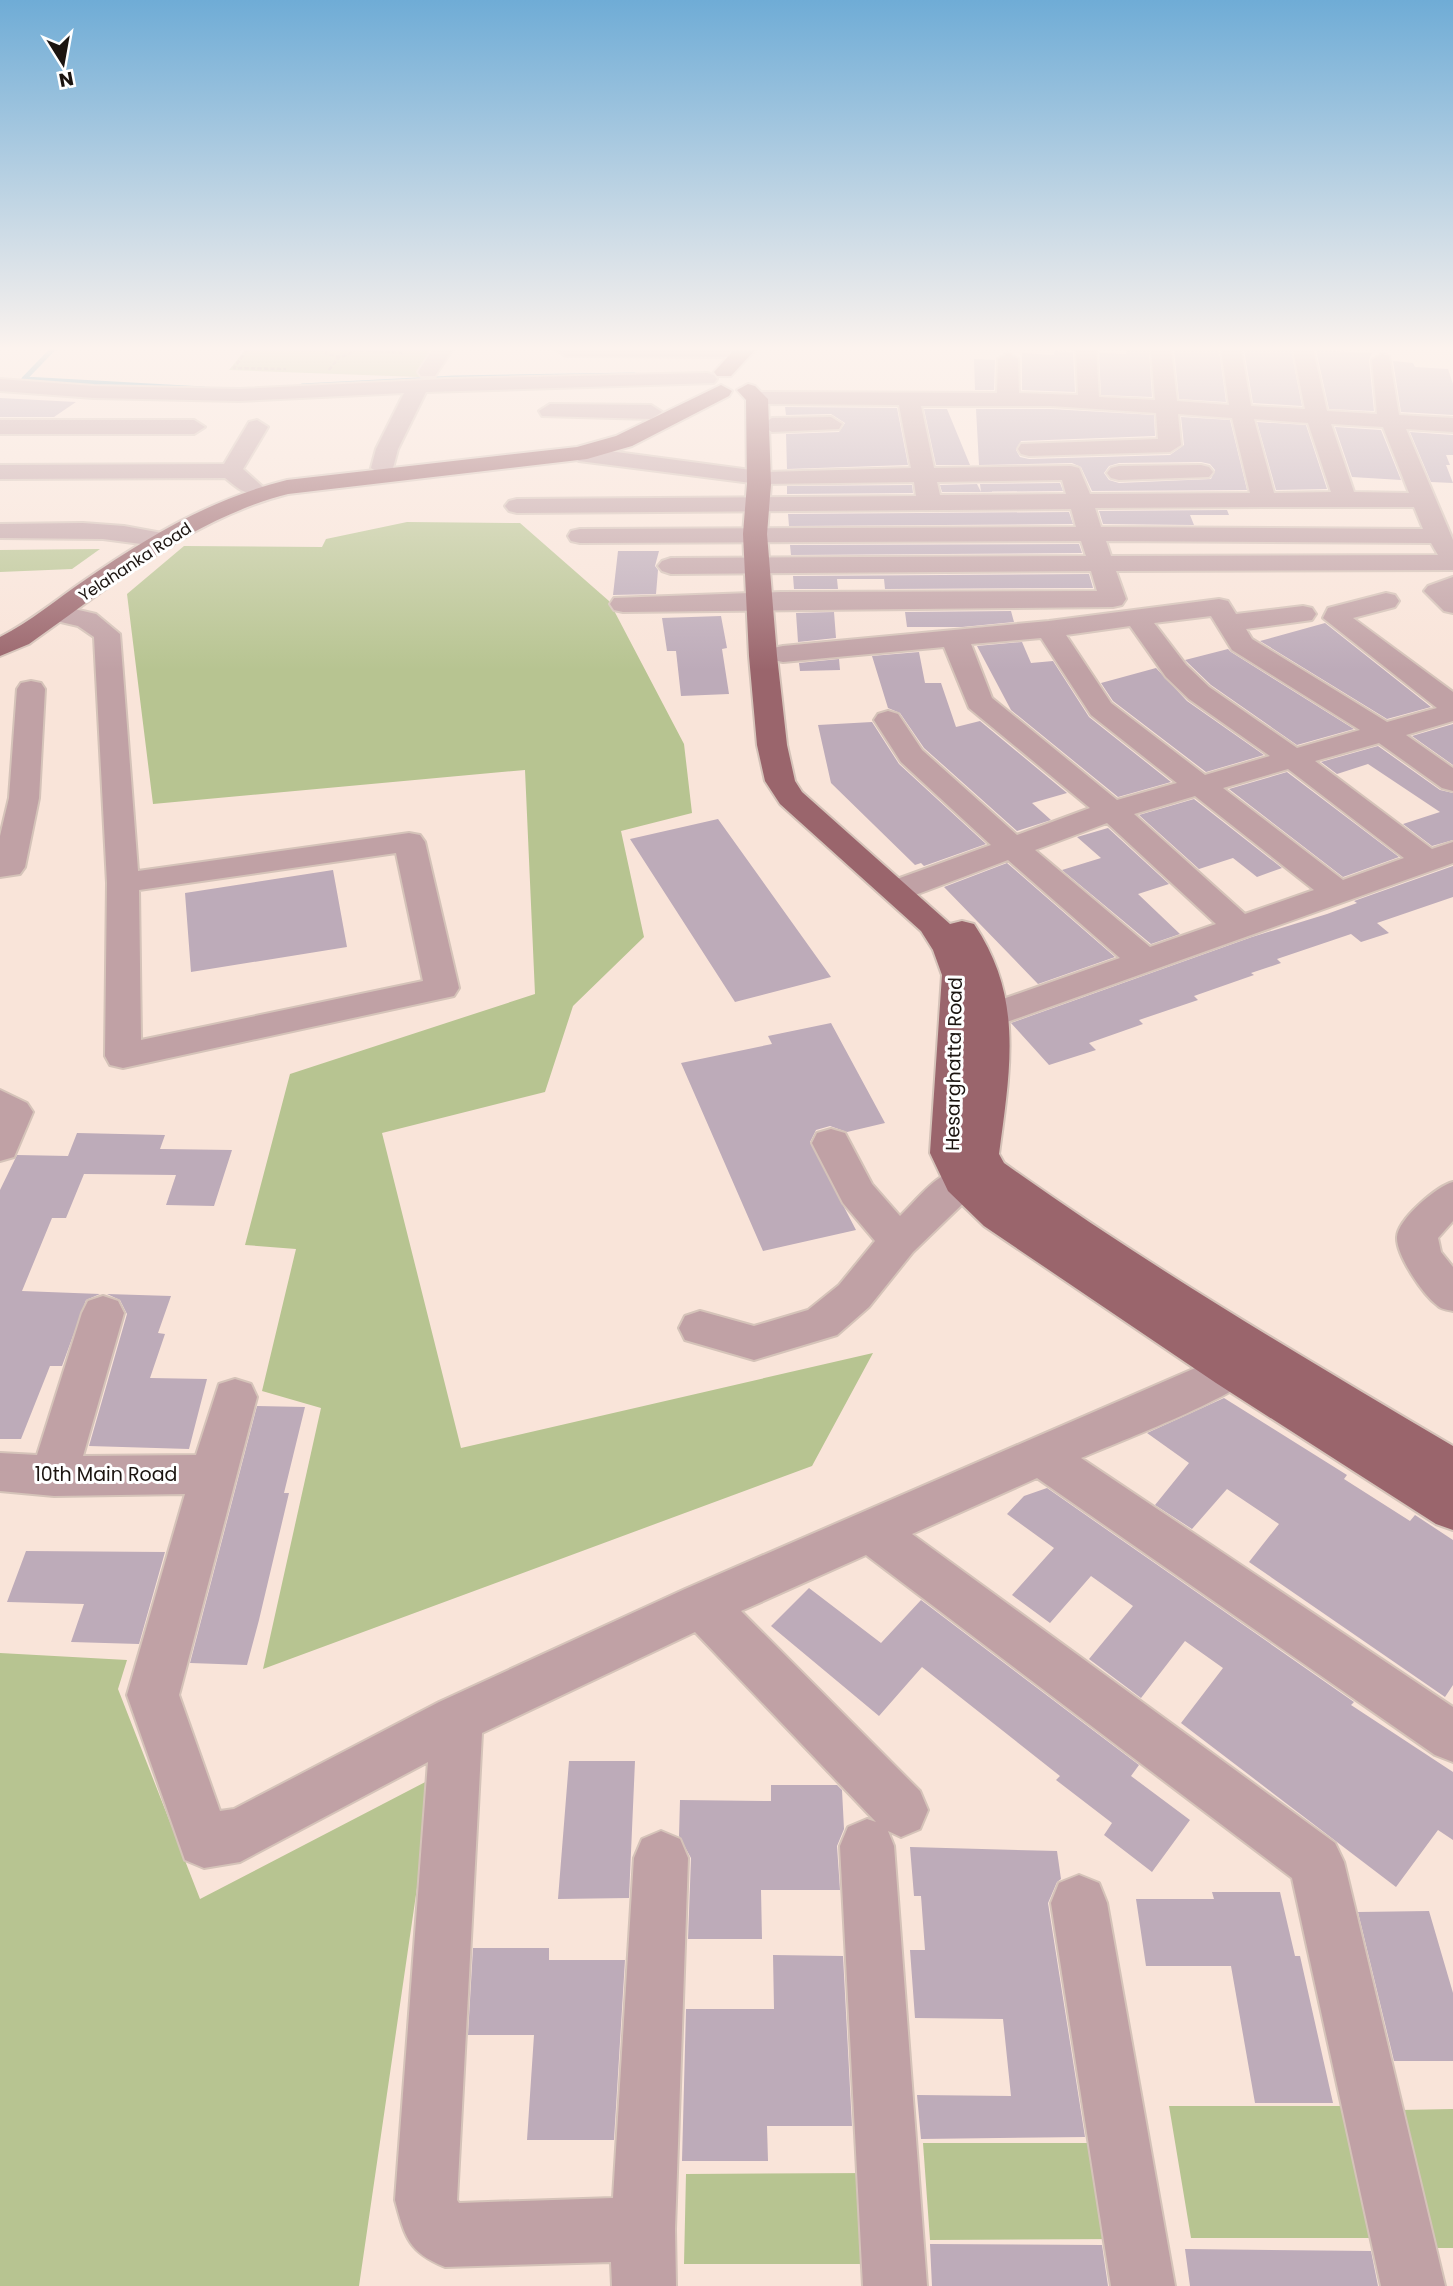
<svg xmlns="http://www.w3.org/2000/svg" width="1453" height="2286" viewBox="0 0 1453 2286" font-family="Poppins,sans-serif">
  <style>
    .green { fill: #b7c491 }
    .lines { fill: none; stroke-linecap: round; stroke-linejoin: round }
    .stream { stroke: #5ba1bc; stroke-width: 5 }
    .building { fill: #bdabb9; fill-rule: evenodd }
    .minor-casing { stroke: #d5c3b9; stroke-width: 4 }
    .major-casing { stroke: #d5c3b9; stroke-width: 4 }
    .path { stroke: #a7978f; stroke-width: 2.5; stroke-dasharray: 4.5 2; stroke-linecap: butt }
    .minor { fill: #c0a1a5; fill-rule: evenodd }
    .major { fill: #9a656c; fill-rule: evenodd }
    .labels { text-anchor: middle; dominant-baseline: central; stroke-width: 6; stroke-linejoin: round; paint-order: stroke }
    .far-street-label { font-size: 16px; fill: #1b1410; stroke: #fff }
    .street-label { font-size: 19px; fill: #1b1410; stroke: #fff }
  </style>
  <rect width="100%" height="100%" fill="#f9e4d9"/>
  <path class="green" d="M245,350h191l-17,27 -190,-7z
    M407,522l113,1 89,78 75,143 8,69 -71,18 23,106 -71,69 -28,86 -163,41 79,315 412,-95 -61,113 -549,203 58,-261 -59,-17 34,-142 -51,-4 45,-171 245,-80 -10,-224 -372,34 -26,-210 57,-48 138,1 4,-8z
    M100,549l-28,20 -72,3v-22z
    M0,1653l127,7 -9,29 82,210 233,-121 -74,508h-359z
    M1169,2106h177l32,132h-187z
    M1453,2109v139h-17l-36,-138z
    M923,2143h185l14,96 -192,1z
    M875,2173l4,91h-195l2,-90z"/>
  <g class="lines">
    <path class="stream" d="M52,350l-28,29 180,10
      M302,386l152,-8 180,-3"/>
  </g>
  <path class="building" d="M1126,350h23l3,47 -51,-2 -2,-42 27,1z
    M1174,350h45l7,52 -47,-3z
    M1244,350h47l11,56 -49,-3z
    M1316,350l56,3 -3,7 5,51 -45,-2z
    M1054,351l19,1 2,40 -53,-2v-37l32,2z
    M974,359l21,1 -1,30h-19z
    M1393,361l20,2 2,4 33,2 5,15v31l-52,-3z
    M0,398l76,4 -22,15h-54z
    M785,407l112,1 11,57 -121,4 -1,-35 53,-2 6,-9 -14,-9 -45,1z
    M924,409h23l23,56h-34z
    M976,409h75l103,6 1,21 -134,5 -5,9 4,7 9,2 141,-4 14,-10 -3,-28 49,3 17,70 -155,1 -11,-24 -9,-4 -93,2zM1201,462l9,2 5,6 -4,9 -92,4 -10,-3 -5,-7 5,-7 10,-3z
    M1257,422l49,3 21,64 -51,1z
    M1335,427l46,3 20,50 -49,-3z
    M1410,432l43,3v20h-7l4,10h-4l7,18 -22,-1z
    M1060,483l3,8 -121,1 -2,-7 37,-1 4,8 -1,-8z
    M912,485l1,8 -126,1v-8z
    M1227,510l2,5h-39l4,10 -91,-1 -4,-13z
    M1069,512l4,12 -284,2 -1,-12z
    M1079,544l3,9 -291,2 -1,-10z
    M618,551h41l-4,15 3,4 -2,24 -43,1z
    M1089,574l4,14 -208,1 -1,-10h-47l1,10h-44l-1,-13z
    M1011,611l3,11 -52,5h-55l-2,-15z
    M834,612l2,26 -38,4 -2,-29z
    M721,616l6,32 -5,1 7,45 -48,2 -5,-45h-9l-5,-33z
    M1325,623l106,84 -44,12 -127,-78z
    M1022,642l9,21 22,-2 36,56 82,65 -53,15 -107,-87 -34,-64z
    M1228,649l3,3 123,77 -57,16 -86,-60 -26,-25z
    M919,652l6,31h16l15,44 24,-6 87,72 -35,10 19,17 -34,11 -93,-83 -24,-35 -12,-5 -16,-52z
    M839,659l1,11 -40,1 -1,-8z
    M1156,668l31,33 77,54 -58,17 -93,-71 -12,-18z
    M872,722l27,42 87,80 -62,22 -3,-3 -6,2 -84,-82 -13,-58z
    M1453,724v41l-41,-29z
    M1378,746l62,44 13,3v47l-21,6 -29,-22 37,-12 -72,-48 -31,10 -16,-12z
    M1287,772l112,85 -56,20 -114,-88z
    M1194,799l88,69 -25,9 -24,-19 -34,11 -60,-54z
    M718,819l113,158 -96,25 -105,-163z
    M1108,828l61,56 -31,10 42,40 -29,10 -89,-74 39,-12 -24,-21z
    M1007,863l108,94 -77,27 -94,-97z
    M1453,866v31l-76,26 12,10 -28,9 -10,-8 -74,25 4,4 -30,10 3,2 -60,21 4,4 -59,20 4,4 -54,19 7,7 -47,15 -38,-42 241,-86 75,-23 30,-11 -3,-2z
    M333,870l14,77 -156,25 -6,-79z
    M831,1023l54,100 -38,9 -17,-6 -14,4 -6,12 46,88 -93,21 -82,-188 91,-19 -4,-8z
    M77,1133l88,2 -5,14 72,1 -18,56 -48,-1 10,-30 -92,-1 -18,44h-14l-30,73 78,3 -14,6 -24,66h-12l-29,73h-21v-249l17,-35 51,1z
    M107,1294l64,2 -13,37 7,1 -15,44 57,1 -18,70 -100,-3 38,-132 -7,-14z
    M1224,1398l123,77 -3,4 66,42 5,-6 38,25v145l-8,12 -196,-135 30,-38 -52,-35 -35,40 -37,-24 34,-42 -42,-30z
    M257,1406l48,1 -21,86h5l-30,127 -12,45 -57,-2z
    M1047,1488l307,214 -3,3 102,67v68l-15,-10 -42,57 -215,-164 42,-55 -38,-27 -44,57 -52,-39 44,-53 -42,-30 -41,47 -38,-28 42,-47 -47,-34 17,-18z
    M26,1551l139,1 -26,92 -68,-2 13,-38 -77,-2z
    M809,1588l72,55 40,-43 218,165 -8,11 59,44 -38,52 -48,-37 8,-12 -56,-43 4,-4 -138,-109 -43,49 -108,-90z
    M569,1761h66l-6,137 -71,1z
    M771,1785h66l5,5 2,39 -7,17 3,44h-79l1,49h-74l3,-81 -12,-22 1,-36 91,1z
    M910,1847l147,4 4,28 -4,3 -9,21 37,234 -164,2 -4,-44 94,1 -8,-77 -88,-1 -5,-68h15l-4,-54h-7z
    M1212,1892h68l15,64h5l33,147h-78l-24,-137h-85l-10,-67h78z
    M1429,1911l24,82v68h-59l-36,-149z
    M473,1948h76v12h76l-11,180h-87l7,-105h-66z
    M773,1955l70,1 9,170h-85l1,35h-86l4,-152h88z
    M930,2244l172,1 6,41h-176z
    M1185,2249l186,2 7,35h-188z"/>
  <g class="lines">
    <defs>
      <path id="minor" d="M432,350h20l-17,26h-14l-3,-4z
        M556,350h198l1,1 -10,6 -179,-1z
        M1076,350h20l3,47 56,3 -4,-50h20l6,51 52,4 -8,-55h20l10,56 54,3 -12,-59h20l14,61 50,3 -5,-54 10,-6 7,2 10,59 54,3v14l-47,-3 47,111v30l-337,1 10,28 -4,6 -9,2 -490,5 -9,-2 -4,-6 4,-6 167,-6 316,-1 -6,-20 -420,3 -9,-3 -4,-5 4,-5 9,-3 415,-2 -5,-15 -501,2 -9,-2 -3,-5 3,-5 9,-2 496,-2 -5,-18 -554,4 -8,-2 -4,-5 4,-5 8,-2 399,-3 -2,-14 -155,2 -180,-23 -11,-7 11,-7 187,25 145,-4 -12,-63 -143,-1 -11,-6 11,-6 241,1 1,-34 10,-6 10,6 1,34 59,2zM921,406h130l105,7 2,26 -137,5 -3,5 3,5 8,2 141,-4 11,-7 -3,-31 54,4 18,75 -160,1 -11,-26 -8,-2 -137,2zM1254,419l54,4 23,69 -57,1zM1331,424l52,3 26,66 -55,-1zM1062,480l4,14 -126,1 -3,-13zM1264,507h150l9,22 -322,-2 -6,-19zM1106,541l325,2 7,12 -327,1z
        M707,373l7,2 3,4 -3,4 -288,9 -28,57 -5,19 -11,7 -11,-7 5,-19 28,-56 -165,8 -145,-3 -94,-7v-12l94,7 145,3 206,-10z
        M550,404l101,1 11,7 -11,7 -109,-3 -3,-5z
        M831,417l11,7 -3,5 -67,3 -11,-7 11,-7z
        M0,420h194l11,7 -11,7h-194z
        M257,420l11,7 -25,42 20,18 -4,5c-15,4 -22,-5 -34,-14l-225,1v-14l224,-1 25,-42z
        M1201,465l8,2 4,5 -4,5 -90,3 -8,-2 -4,-5 4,-5 8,-2z
        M83,523l41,3 49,9 3,5 -3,5 -9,2 -61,-8 -103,-1v-14z
        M1453,577v36l-9,-2 -20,-20 4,-5z
        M1386,593l9,2 4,6 -4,6 -42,11 100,74v29l-47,14 47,33v23l-11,-3 -63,-45 -64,18 117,88 21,-7v21l-460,164 -13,-4 -5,-8 5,-8 140,-49 -112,-98 -98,37 -12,3 -12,-3 -4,-7 4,-7 105,-38 -90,-83 -27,-42 4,-6 10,-3 10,3 24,36 95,85 73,-27 -121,-100 -25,-61 -161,15 -10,-2 -4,-6 4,-6 10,-2 266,-25 170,-22 9,2 8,13 67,-8 9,2 4,6 -4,6 -66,9 6,10 135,83 50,-14 -114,-90 5,-10zM1211,616l21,34 128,80 -63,18 -88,-61 -23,-22 -32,-42zM1130,626l36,51 23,22 81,57 -65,19 -94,-72 -45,-68zM1041,638l50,77 86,68 -60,17 -125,-102 -21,-54zM1288,769l116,89 -61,22 -120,-92zM1195,796l119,94 -69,24 -111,-100zM1107,823l109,101 -66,23 -115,-97z
        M57,605l39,9 24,20 18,237 271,-38 11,2 5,7 34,146 -5,8 -331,72 -13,-3 -5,-9 2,-173 -13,-246 -16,-11 -30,-7 -4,-6 4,-6zM396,853l27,128 -282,59 -2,-150z
        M31,681l10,2 4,6 -6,109 -14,69 -5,7 -20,3v-41l9,-38 8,-109 4,-6z
        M0,1090l27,13 6,9 -19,45 -14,4z
        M831,1129l14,4 27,51 28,32c22,-21 44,-55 76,-45l6,10 -6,10 -63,61 -44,55 -32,28 -83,25 -69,-20 -6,-12 6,-12 15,-5 54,15 54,-16 31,-25 36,-44 -32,-38 -31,-60 5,-10z
        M1453,1182v39l-15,17 3,14 12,15v44c-5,-1 -12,-2 -15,-5 -15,-11 -42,-51 -41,-69 1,-18 40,-51 56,-55z
        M103,1296l15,5 6,12 -41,143 113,-1 23,-71 16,-5 16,5 6,13 -78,298 41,116 14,-2 205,-107 246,-113 531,-230c19,-13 32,-25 55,-17l7,12c-19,36 -154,85 -197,104l372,249v55l-18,-7 -398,-277 -125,56 423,309 9,19 101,424h-64l-89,-408 -426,-323 -125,56 179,180 8,19 -8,19 -19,8 -13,-6 6,15 33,440h-64l-23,-440 8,-19 19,-8 9,3 -181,-190 -213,101 -25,467 2,3 154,-5 21,-340 8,-19 19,-8 19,8 8,19 -13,371 1,57h-64l-1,-24 -166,5c-37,-15 -40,-30 -50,-67l33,-438 -188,100 -36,6 -19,-8 -58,-165 58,-201 -131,2 -54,-5v-38l37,2 45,-142 6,-12z
        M1079,1875l20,8 8,20 68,383h-64l-60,-383 8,-20z"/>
      <path id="major" d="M734,350h21l-24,26h-14l-3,-4z
        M748,384l7,2 13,13 3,85 -4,50 10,122 10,89 8,36 7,11 148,132 12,-3 12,3c50,74 36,146 25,230l5,9c144,103 297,193 449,283v84l-17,-6 -220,-141 -232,-157 -36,-35 -18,-38 12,-178 -9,-25 -12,-19 -141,-127 -15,-23 -8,-36 -8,-89 -6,-122 4,-50 -1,-84 -9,-10z
        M721,385l11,6 -3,5 -97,50 -45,13 -299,35c-98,25 -178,93 -259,150l-29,12v-19c30,-15 57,-38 85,-57 64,-44 126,-81 202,-100l290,-33 39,-11z"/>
    </defs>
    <use href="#minor" class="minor-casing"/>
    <use href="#major" class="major-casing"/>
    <path class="path" d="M247,350l-13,18 52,1
      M294,350h34
      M353,350l49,3 3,-3
      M326,351v3l15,3 14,-6
      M329,370l10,-13"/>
    <use href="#minor" class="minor"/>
    <use href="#major" class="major"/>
  </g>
  <linearGradient id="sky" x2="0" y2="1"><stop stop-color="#6facd6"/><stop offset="0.52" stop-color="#fcf3ee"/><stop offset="1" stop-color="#fcf3ee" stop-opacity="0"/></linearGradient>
  <rect width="1453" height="670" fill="url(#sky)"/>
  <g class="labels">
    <g class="far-street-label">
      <text transform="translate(135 562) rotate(-33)">Yelahanka Road</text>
    </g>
    <g class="street-label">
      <text transform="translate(954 1064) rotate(-89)">Hesarghatta Road</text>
      <text x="106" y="1474">10th Main Road</text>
    </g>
  </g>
  <g transform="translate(63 63) rotate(169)" stroke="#ffffff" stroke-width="5" paint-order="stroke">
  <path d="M0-5L12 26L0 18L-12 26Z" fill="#1b1410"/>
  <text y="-10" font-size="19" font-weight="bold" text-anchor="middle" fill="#1b1410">N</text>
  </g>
</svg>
